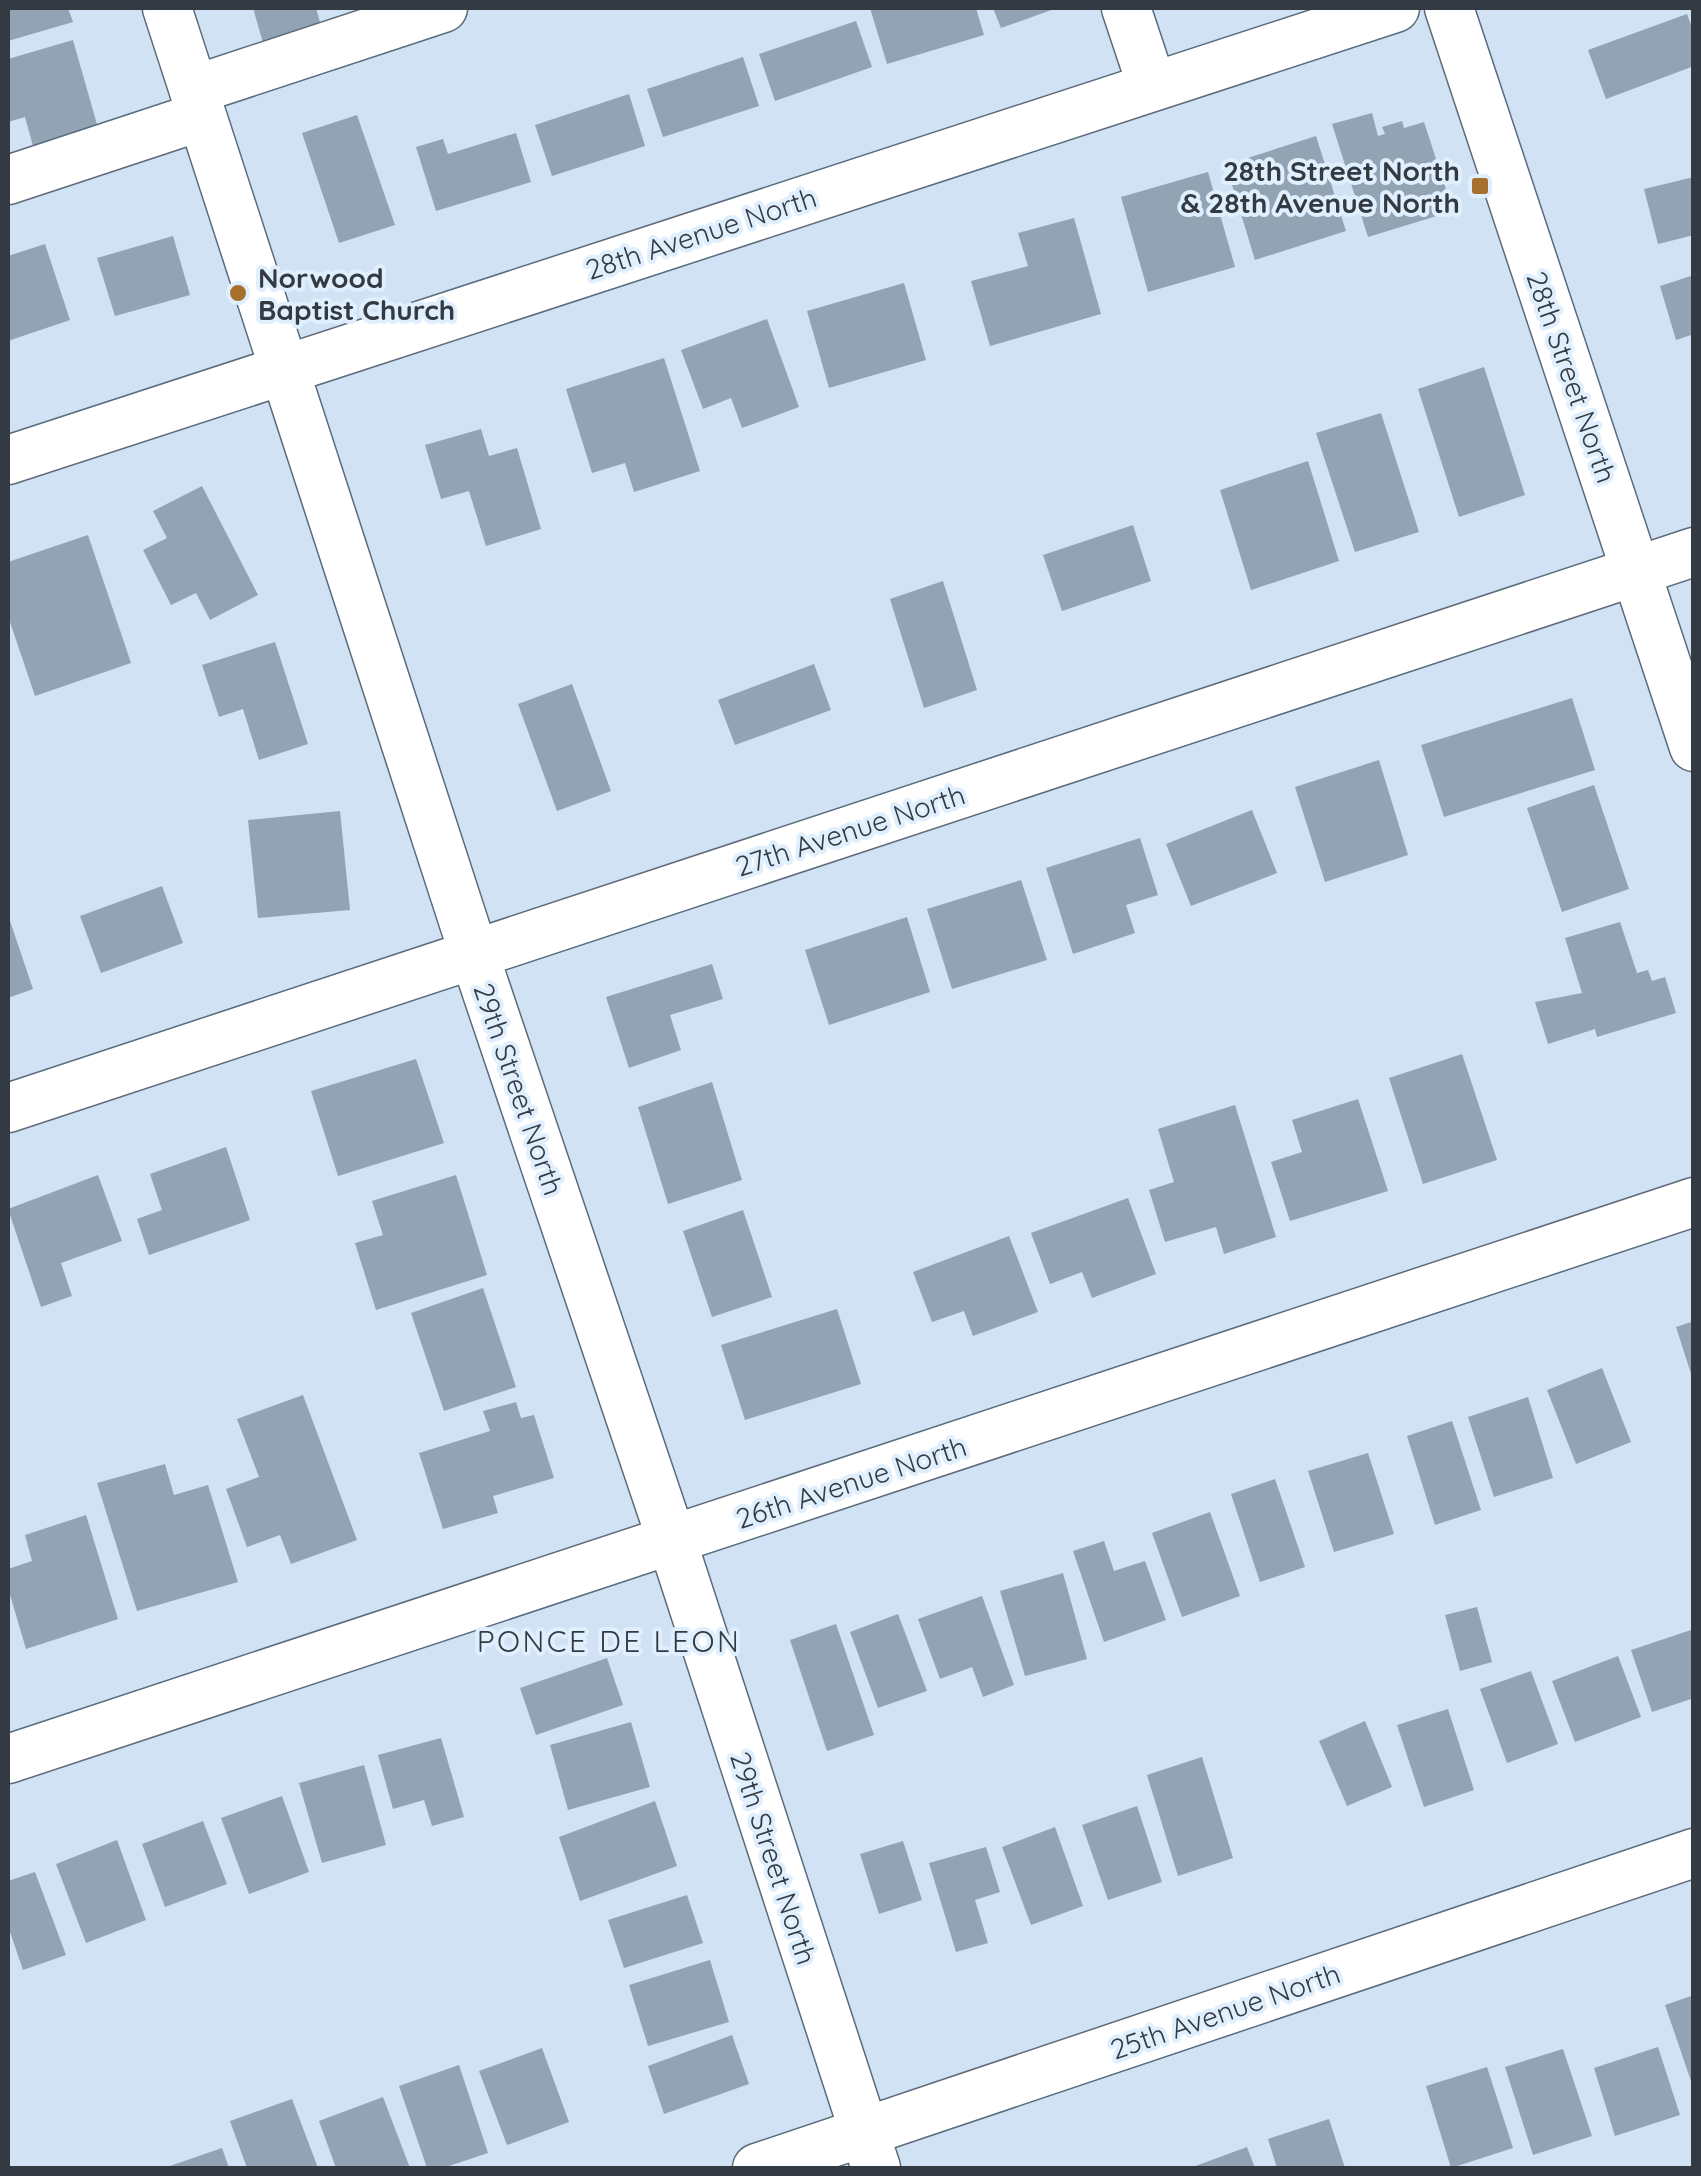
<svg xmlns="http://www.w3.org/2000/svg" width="1701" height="2176" viewBox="0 0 1701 2176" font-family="Quicksand,sans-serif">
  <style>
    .building { fill: #92a3b4 }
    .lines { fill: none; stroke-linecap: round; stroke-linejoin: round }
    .minor-casing { stroke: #5b6b7b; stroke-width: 51 }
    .minor { stroke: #fff; stroke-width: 48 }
    .poi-dot { fill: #a7702c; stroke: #e0effe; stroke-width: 4 }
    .labels { text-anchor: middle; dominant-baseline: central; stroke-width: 8; stroke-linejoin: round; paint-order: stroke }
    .poi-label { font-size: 28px; font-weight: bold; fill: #333a41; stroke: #e0effe; text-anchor: end }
    .street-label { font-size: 28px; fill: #333a41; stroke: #e0effe }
    .neighbourhood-label { font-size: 30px; letter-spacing: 2.5px; fill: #333a41; stroke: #e0effe }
  </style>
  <rect width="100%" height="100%" fill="#d0e2f4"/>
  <path class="building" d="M15,8h53l5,14 -65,19v-32z
    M253,8h63l6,21 -58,17z
    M870,8h106l8,27 -97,29z
    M993,8h64l-56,20z
    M1687,14l7,19v33l-88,33 -18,-49z
    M856,21l16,46 -97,34 -16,-47z
    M73,40l25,88 -65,18 -8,-29 -17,5v-63z
    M743,57l16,49 -96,31 -16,-48z
    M629,94l16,52 -93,30 -17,-51z
    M1372,113l6,23 7,-2 -3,-7 20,-6 2,7 20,-6 29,89 -85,26 -36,-113z
    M357,115l38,110 -56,18 -37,-110z
    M516,133l15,49 -95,29 -20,-64 27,-8 5,15z
    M1316,136l30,95 -91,29 -29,-95z
    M1208,172l27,95 -87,25 -27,-95z
    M1694,177v58l-36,9 -14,-55z
    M1074,218l27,96 -111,32 -19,-65 57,-15 -10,-33z
    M173,236l17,59 -75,21 -18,-58z
    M45,244l25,76 -62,21v-85z
    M1694,275v59l-18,6 -16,-54z
    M904,283l22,77 -97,28 -22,-77z
    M767,319l32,88 -57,21 -11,-30 -28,11 -22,-59z
    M664,358l36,113 -66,21 -9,-29 -33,10 -26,-84z
    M1484,367l41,128 -66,22 -41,-128z
    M1381,413l38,119 -64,20 -39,-119z
    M481,429l8,27 28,-8 24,81 -55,17 -17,-55 -28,8 -16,-54z
    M1308,461l31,100 -88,29 -31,-100z
    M202,486l56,109 -48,25 -14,-27 -25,12 -28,-55 24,-12 -14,-27z
    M1133,525l18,56 -89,30 -19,-56z
    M88,535l43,128 -96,33 -27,-80v-54z
    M943,581l34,109 -53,18 -34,-109z
    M275,642l33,102 -49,16 -16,-51 -24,8 -17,-52z
    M814,664l17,46 -96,35 -17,-45z
    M572,684l39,107 -54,20 -39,-107z
    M1572,698l23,72 -151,47 -23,-72z
    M1379,760l29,95 -83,27 -30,-95z
    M1594,785l35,104 -67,23 -35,-104z
    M1252,810l25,63 -86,33 -25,-62z
    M340,811l10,99 -92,8 -10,-98z
    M1140,838l18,57 -32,10 9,28 -62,21 -27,-86z
    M1021,880l26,80 -95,29 -25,-80z
    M162,886l21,57 -82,30 -21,-57z
    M8,915l25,74 -25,9z
    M907,917l23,75 -101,33 -24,-75z
    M1620,922l17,51 11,-3 4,11 13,-4 11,36 -79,24 -2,-8 -47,15 -13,-42 47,-9 -17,-55z
    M712,964l11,35 -53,16 11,35 -52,18 -23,-71z
    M1462,1054l35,106 -74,24 -34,-106z
    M416,1059l28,84 -106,33 -27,-85z
    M712,1082l30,98 -74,24 -30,-97z
    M1358,1099l30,92 -98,30 -19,-59 31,-10 -10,-32z
    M1235,1105l41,132 -52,17 -8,-27 -51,15 -16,-52 25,-8 -16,-53z
    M226,1147l24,73 -101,35 -12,-36 25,-9 -12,-36z
    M98,1175l24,66 -61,22 11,33 -31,11 -33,-98z
    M456,1175l31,100 -111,35 -21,-67 28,-8 -11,-34z
    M1128,1198l28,76 -64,24 -10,-26 -32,12 -19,-51z
    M743,1210l29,87 -60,20 -29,-86z
    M1009,1236l29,76 -65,24 -9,-25 -32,11 -19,-50z
    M483,1288l33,99 -72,24 -33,-98z
    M837,1309l24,75 -116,36 -24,-75z
    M1694,1321v59h-1l-17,-53z
    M1602,1368l29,74 -55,22 -29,-74z
    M303,1395l54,145 -66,24 -11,-29 -33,12 -21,-58 33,-12 -22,-58z
    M1528,1397l25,81 -59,19 -26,-80z
    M516,1402l5,16 13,-3 20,63 -61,18 5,17 -55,16 -24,-76 71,-22 -7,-20z
    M1452,1421l29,89 -46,15 -28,-89z
    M1368,1453l26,81 -60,18 -26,-81z
    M165,1464l9,31 34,-10 30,97 -101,29 -40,-128z
    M1275,1479l30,88 -45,15 -29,-88z
    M1210,1512l30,84 -58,21 -30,-84z
    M86,1515l32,104 -92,30 -18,-61v-19l24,-8 -7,-26z
    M1104,1541l10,30 31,-10 21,59 -62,22 -31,-91z
    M1063,1573l24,86 -62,17 -25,-85z
    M982,1596l32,89 -31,12 -11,-30 -32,12 -22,-60z
    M1477,1607l15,55 -32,9 -15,-56z
    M898,1614l29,77 -49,17 -28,-76z
    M836,1624l38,111 -47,16 -37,-111z
    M1694,1629v69l-42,14 -21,-62z
    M1618,1656l23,61 -66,25 -23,-61z
    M607,1658l16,47 -87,30 -16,-47z
    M1531,1671l27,73 -51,19 -27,-74z
    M1448,1709l26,81 -50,17 -27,-82z
    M1365,1721l27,66 -45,19 -28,-65z
    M631,1722l19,65 -82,23 -18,-65z
    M441,1738l23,79 -32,9 -8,-26 -31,9 -15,-54z
    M1202,1757l31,101 -55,18 -31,-101z
    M364,1765l22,80 -64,18 -23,-80z
    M282,1796l27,76 -60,22 -28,-76z
    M655,1801l22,65 -97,35 -21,-64z
    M1137,1806l25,76 -54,18 -26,-75z
    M203,1821l24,63 -62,23 -23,-63z
    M1055,1827l28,79 -52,19 -29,-78z
    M117,1840l29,80 -60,23 -30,-79z
    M903,1841l19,59 -43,14 -19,-60z
    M986,1847l14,45 -25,8 13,43 -32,9 -27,-89z
    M35,1872l31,83 -43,15 -15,-44v-45z
    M687,1895l16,48 -79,25 -16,-48z
    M710,1960l19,62 -81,24 -19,-61z
    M1694,1995v91l-1,1 -28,-82z
    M732,2035l17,49 -85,30 -16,-48z
    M1658,2047l22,68 -65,21 -21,-68z
    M542,2048l27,74 -62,23 -28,-74z
    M1563,2049l29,87 -59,19 -28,-88z
    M459,2065l29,88 -45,15h-16l-28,-82z
    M1487,2067l26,81 -62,20 -25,-82z
    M383,2097l27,71h-74l-17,-47z
    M292,2099l26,69h-71l-17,-47z
    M1329,2119l16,49h-68l-9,-29z
    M1247,2147l8,21h-65z
    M222,2148l7,20h-65z"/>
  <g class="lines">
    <defs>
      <path id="minor" d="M167,8l307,946 198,587 204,627
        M1126,8l26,78
        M1449,8l245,739
        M194,90l249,-82
        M8,180l194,-64
        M8,460l1387,-452
        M8,1108l1686,-556
        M8,1759l1686,-557
        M757,2168l937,-315"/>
    </defs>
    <use href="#minor" class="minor-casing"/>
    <use href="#minor" class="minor"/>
  </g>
  <g class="poi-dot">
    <rect x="1470" y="176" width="20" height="20" rx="5"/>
    <circle cx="238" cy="293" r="10"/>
  </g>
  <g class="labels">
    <g class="poi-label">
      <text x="1460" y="170">28th Street North<tspan x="1460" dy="32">&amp; 28th Avenue North</tspan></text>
      <text x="258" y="277" text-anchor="start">Norwood<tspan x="258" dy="32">Baptist Church</tspan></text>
    </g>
    <g class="street-label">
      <text transform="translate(701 233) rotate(-18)">28th Avenue North</text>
      <text transform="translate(1572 377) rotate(71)">28th Street North</text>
      <text transform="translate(850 830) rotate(-18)">27th Avenue North</text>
      <text transform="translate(519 1089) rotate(71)">29th Street North</text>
      <text transform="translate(851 1482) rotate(-18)">26th Avenue North</text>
      <text transform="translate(774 1858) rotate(72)">29th Street North</text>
      <text transform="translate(1225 2011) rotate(-19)">25th Avenue North</text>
    </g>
    <g class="neighbourhood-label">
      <text x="609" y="1641">PONCE DE LEON</text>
    </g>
  </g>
  <rect width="1701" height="2176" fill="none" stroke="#333a41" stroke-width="20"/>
</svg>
